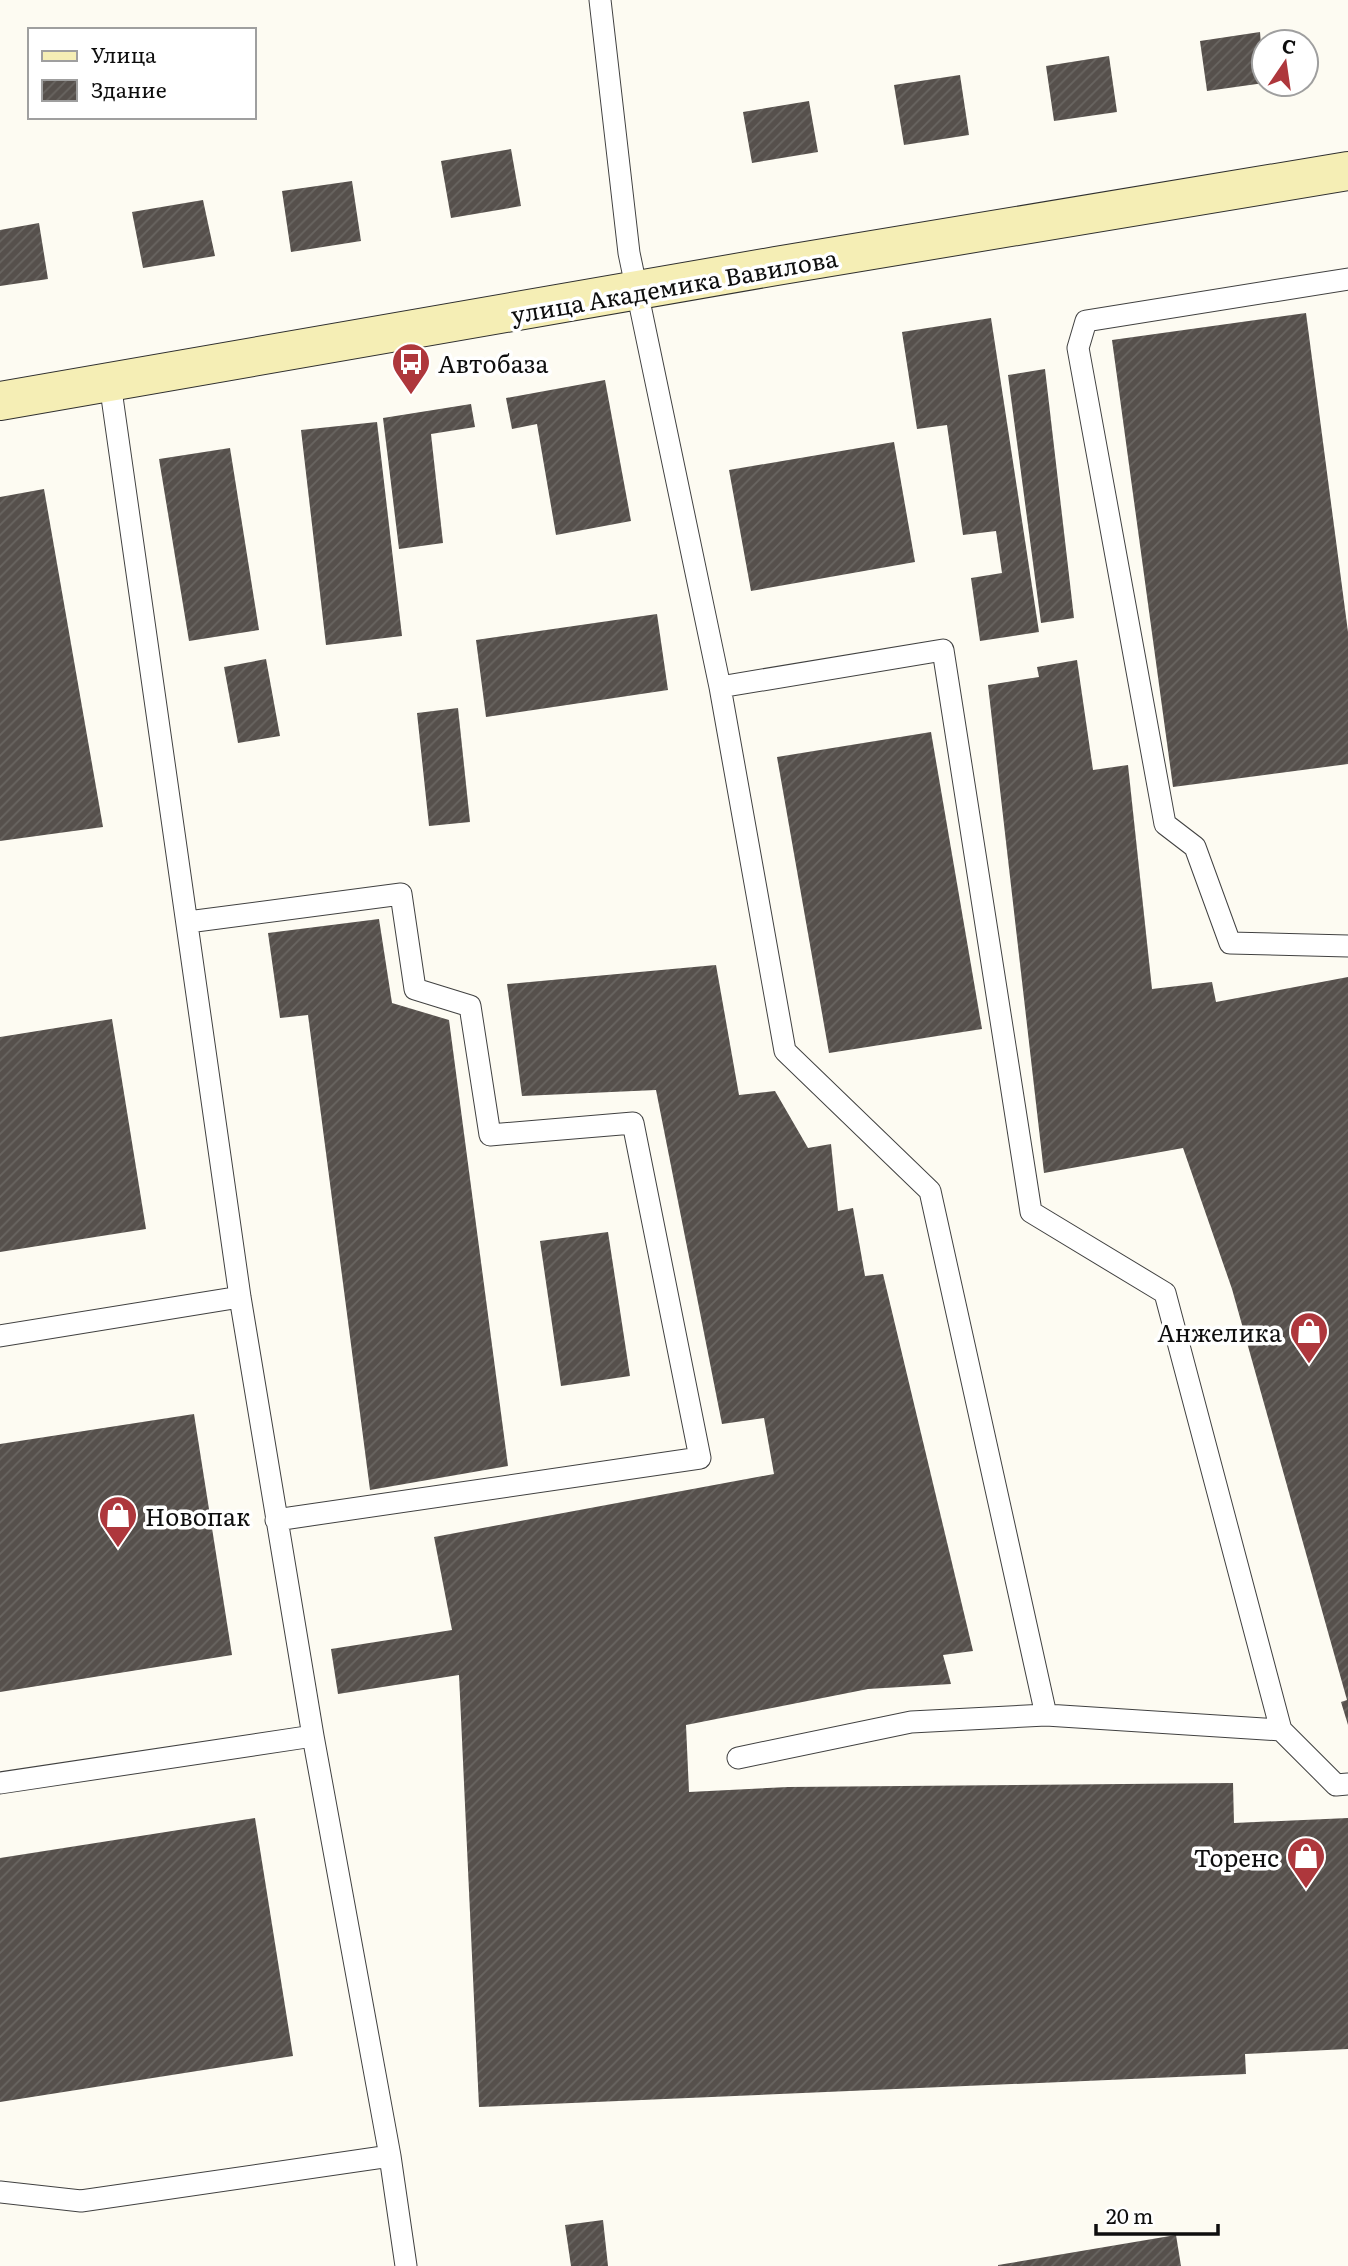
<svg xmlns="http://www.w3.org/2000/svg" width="1348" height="2266" viewBox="0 0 1348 2266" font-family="Literata,serif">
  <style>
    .building { fill: url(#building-hatch) }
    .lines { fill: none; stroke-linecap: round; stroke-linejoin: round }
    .lane-casing { stroke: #414141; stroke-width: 23 }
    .secondary-casing { stroke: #303030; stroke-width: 40 }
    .lane { stroke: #fff; stroke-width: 21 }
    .secondary { stroke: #f5eeb5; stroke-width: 38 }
    .labels { text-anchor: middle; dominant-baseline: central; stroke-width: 7; stroke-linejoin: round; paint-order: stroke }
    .street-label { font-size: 24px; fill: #0e0e0e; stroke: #fff }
    .poi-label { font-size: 24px; fill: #0e0e0e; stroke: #fff; text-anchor: start }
  </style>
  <defs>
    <pattern id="building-hatch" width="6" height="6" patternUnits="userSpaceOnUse" patternTransform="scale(1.75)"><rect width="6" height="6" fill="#56504c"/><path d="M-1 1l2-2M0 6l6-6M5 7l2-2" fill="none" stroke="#696561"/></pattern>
  </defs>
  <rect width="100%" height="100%" fill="#fdfbf2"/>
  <path class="building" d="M1260,32l4,51 -57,8 -7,-50z
    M1109,56l8,56 -63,9 -8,-55z
    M960,75l9,60 -65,10 -10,-60z
    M809,101l9,51 -66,11 -9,-51z
    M511,149l10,57 -70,12 -10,-57z
    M352,181l9,60 -70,11 -9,-61z
    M203,200l12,56 -72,12 -11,-56z
    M39,223l9,56 -48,7v-56z
    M1306,313l42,319v132l-175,23 -61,-447z
    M991,318l48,314 -59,9 -9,-63 31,-5 -6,-42 -33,4 -16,-110 -30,4 -15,-97z
    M1045,369l29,249 -33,5 -33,-248z
    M605,380l26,141 -75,14 -19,-111 -25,5 -6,-31z
    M471,404l4,23 -44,7 12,109 -44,6 -16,-131z
    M377,422l25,214 -76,9 -25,-215z
    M894,442l21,120 -164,29 -22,-121z
    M230,448l29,182 -70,11 -30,-182z
    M44,489l59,338 -103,14v-344z
    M657,614l11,76 -182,27 -10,-77z
    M266,659l14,77 -42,7 -14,-76z
    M1077,660l16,110 35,-5 24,224 60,-7 4,20 132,-25v748l-7,-23 6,-2 -115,-411 -49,-141 -139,25 -56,-488 51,-8 -2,-10z
    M458,708l12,114 -41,4 -12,-113z
    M931,732l51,297 -153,24 -52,-296z
    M379,919l13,84 57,17 59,446 -138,24 -62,-475 -28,3 -12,-85z
    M716,965l23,130 36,-4 33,57 23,-4 7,67 15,-3 12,68 18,-2 90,377 -30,4 8,29 -83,5 -182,36 3,67 99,-5 445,-4 1,40 114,-5v231l-103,5 1,20 -767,33 -20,-432 -121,19 -7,-45 121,-19 -18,-93 340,-63 -10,-56 -42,6 -66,-334 -134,6 -15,-112z
    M112,1019l34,210 -146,23v-215z
    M608,1232l22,144 -69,10 -21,-145z
    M194,1414l38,241 -232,37v-248z
    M255,1818l38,238 -293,46v-244z
    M603,2220l5,46h-37l-6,-41z
    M1176,2235l5,31h-183v-1z"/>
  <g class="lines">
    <defs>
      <path id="lane" d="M600,0l29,253 91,434 65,364 145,140 116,524 235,15 -116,-437 -134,-81 -88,-562 -223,37
        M1348,279l-262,42 -8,27 87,476 30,23 35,96 118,3
        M110,383l130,914 73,439 77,420 16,110
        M188,922l213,-28 14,95 55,17 20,129 143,-12 67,335 -424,62
        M0,1336l240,-39
        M1281,1730l55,55 12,-1
        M738,1758l173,-36 135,-7
        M0,1783l313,-47
        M0,2192l81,9 309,-45"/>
      <path id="secondary" d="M0,401l776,-135 572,-95"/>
    </defs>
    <use href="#lane" class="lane-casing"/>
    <use href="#secondary" class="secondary-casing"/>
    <use href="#lane" class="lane"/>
    <use href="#secondary" class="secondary"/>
  </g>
  <defs>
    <symbol id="bus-pin" viewBox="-11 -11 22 30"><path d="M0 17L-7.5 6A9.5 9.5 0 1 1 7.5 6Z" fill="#ae373c" stroke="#fff"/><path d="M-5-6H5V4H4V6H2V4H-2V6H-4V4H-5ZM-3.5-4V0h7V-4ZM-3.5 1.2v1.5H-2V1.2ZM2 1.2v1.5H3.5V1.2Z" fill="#fff"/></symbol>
    <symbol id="shop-pin" viewBox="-11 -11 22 30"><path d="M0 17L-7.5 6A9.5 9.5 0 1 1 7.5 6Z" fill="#ae373c" stroke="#fff"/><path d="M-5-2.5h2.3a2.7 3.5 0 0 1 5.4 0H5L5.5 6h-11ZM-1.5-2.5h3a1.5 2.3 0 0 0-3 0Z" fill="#fff"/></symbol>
  </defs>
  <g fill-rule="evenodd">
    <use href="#bus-pin" x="389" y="340" width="44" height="60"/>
    <use href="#shop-pin" x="1287" y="1309" width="44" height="60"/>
    <use href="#shop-pin" x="96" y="1493" width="44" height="60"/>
    <use href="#shop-pin" x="1284" y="1834" width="44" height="60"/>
  </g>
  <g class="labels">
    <g class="street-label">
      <text transform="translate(674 285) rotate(-10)">улица Академика Вавилова</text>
    </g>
    <g class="poi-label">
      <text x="438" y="362">Автобаза</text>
      <text x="1282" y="1331" text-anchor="end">Анжелика</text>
      <text x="145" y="1515">Новопак</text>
      <text x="1279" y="1856" text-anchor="end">Торенс</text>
    </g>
  </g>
  <rect x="28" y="28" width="228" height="91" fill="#ffffff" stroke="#9f9f9f" stroke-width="2"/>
  <rect x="42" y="51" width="35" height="10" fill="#f5eeb5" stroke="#9f9f9f" stroke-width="2"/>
  <text x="91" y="63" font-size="21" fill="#0e0e0e">Улица</text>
  <rect x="42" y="80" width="35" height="21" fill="url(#building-hatch)" stroke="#9f9f9f" stroke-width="2"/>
  <text x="91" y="98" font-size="21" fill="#0e0e0e">Здание</text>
  <g transform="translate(1285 63) rotate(13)"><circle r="33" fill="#ffffff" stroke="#9f9f9f" stroke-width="2"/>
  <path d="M0-5L12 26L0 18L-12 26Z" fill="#ae373c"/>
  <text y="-10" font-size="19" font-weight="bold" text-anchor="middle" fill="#0e0e0e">С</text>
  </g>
  <path d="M1096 2224v10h122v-10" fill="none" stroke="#0e0e0e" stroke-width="3.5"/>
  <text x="1106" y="2224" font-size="21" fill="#0e0e0e" stroke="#ffffff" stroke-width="5" paint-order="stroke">20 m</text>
</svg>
